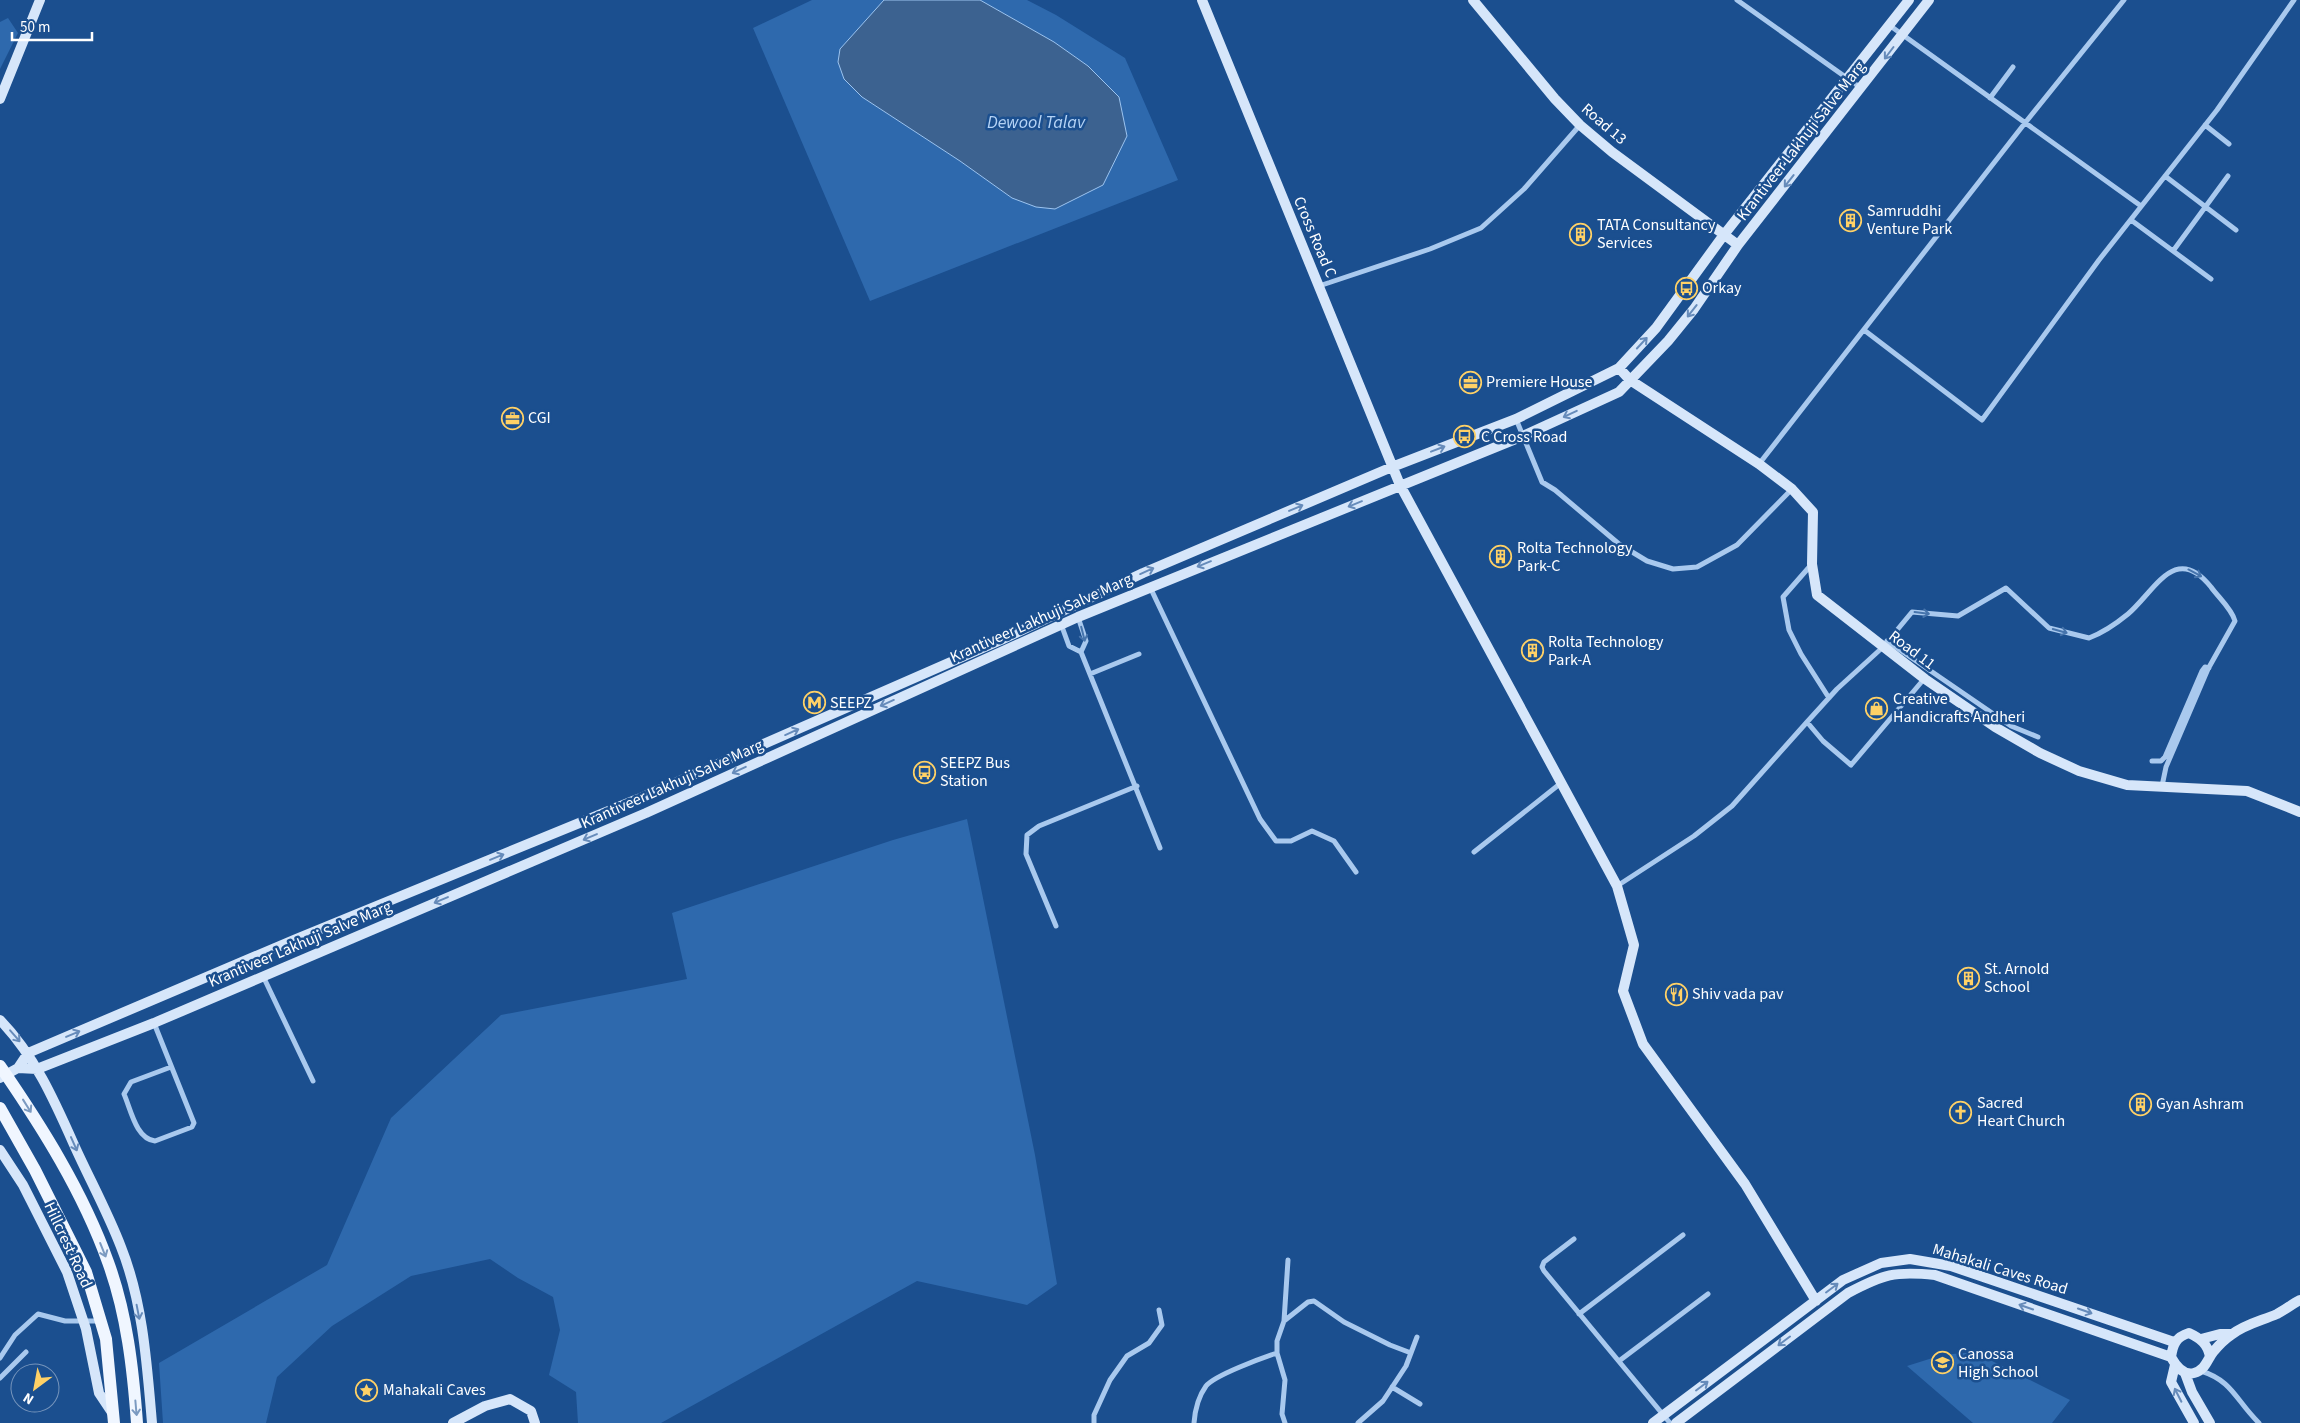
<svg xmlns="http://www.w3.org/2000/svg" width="2300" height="1423" viewBox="0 0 2300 1423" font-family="'Source Sans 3',sans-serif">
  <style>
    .green { fill: #2e69ad }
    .water { fill: #3c6290; stroke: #9cc4f0 }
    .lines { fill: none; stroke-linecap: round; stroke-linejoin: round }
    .street { stroke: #a9c9ee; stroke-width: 5 }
    .secondary { stroke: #d6e6fa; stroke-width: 10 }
    .primary { stroke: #f0f6ff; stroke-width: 12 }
    .primary-bridge { stroke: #f0f6ff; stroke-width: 12 }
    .oneway { stroke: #668bba }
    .oneway2 { stroke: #4674ac }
    .oneway3 { stroke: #7b9ac1 }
    .labels { text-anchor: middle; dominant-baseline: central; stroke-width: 5; stroke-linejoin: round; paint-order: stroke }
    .street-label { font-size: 16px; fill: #fff; stroke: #1b4f8f }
    .poi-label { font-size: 16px; fill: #fff; stroke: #1b4f8f; text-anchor: start }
    .water-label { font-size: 18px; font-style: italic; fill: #b5d3f5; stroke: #1b4f8f }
  </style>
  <rect width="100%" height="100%" fill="#1b4f8f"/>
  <path class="green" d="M812,0h72l-40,79 18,18 98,64 52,37 107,-101 -31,-31 -34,-24 -74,-42h47l29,15 69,43 53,122 -308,121 -117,-273z
    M8,18l10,15 -18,36v-47z
    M967,819l68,336 22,129 -30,21 -110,-24 -256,142h-83l-2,-31 -27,-17 11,-45 -7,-33 -35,-19 -28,-19 -79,17 -79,50 -55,51 -11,46h-103l-4,-60 168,-98 64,-147 110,-103 186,-36 -15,-66 221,-73z
    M1974,1352l96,48 -18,23h-79l-66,-57 35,-11z"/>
  <path class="water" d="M884,0h96l74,42 34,24 31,31 8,39 -24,49 -48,24 -19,-2 -24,-9 -52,-37 -98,-64 -18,-18 -6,-17 2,-13z"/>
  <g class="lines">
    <path class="street" d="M1737,0l124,88
      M1889,25l252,181
      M1990,98l23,-31
      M2205,125l24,19
      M2165,176l71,54
      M2131,220l80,59
      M2173,251l55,-75
      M1319,286l111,-37 51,-21 43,-39 56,-64
      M1864,330l118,90 117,-160 118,-150 77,-110
      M1516,419l26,63 13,8 64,54 28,17 26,8 24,-2 40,-22 55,-56
      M1759,464l266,-341 99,-123
      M1811,565l-28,32 6,33 12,24 28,44
      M1150,587l110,232 16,22h15l21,-10 22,10 22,31
      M1078,617l8,24 -5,11
      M1061,624l8,22 12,6 79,196
      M1887,641l124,85 27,11
      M1090,674l49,-20
      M1807,722l30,-33 46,-42 29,-35 46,4 48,-28 43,40 40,10c13,-5 28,-15 39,-24 27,-23 47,-72 83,-27 7,10 21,22 24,34l-27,48 -42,98 -4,19
      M2152,761h9l4,-4 37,-86 3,-4 4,1
      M1474,852l87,-69
      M1617,886l77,-50 38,-30 75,-84 16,19 28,24 73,-86
      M1056,926l-30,-72 1,-19 12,-9 98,-40
      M263,976l50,105
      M154,1023l40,100 -2,4 -37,14c-19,-2 -24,-31 -31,-47l7,-12 40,-15
      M1574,1239l-30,23 -2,5 2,4 126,152
      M1579,1314l104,-79
      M1284,1321l24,-19 6,-1 30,21 46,23 21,8
      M0,1358l15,-23 23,-21 27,7h35
      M1619,1361l89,-67
      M2201,1371c32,10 35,30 58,52
      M0,1378l26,-26
      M1392,1387l28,17
      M1094,1423v-8l16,-35 17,-24 22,-13 13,-18 -3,-15
      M1194,1423c1,-13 4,-26 12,-37 9,-11 56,-28 71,-33
      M1285,1423l-3,-9 3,-34 -8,-27v-12l7,-20 4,-61
      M1358,1423l25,-22 23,-35 11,-29"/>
    <path class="secondary" d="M1202,0l198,485 217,401 17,59 -11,46 20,53 102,140 71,117
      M1473,0l82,99 25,26 32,27 126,93
      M0,99l40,-99
      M1619,368l11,12 129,84 33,25 21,23 -1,52 5,31 108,84 70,48 45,26 39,18 48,14 120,6 53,21
      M0,1020c35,36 55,82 75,127 15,33 33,66 46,100 22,55 26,118 31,176
      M18,1068l19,1 117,-46 492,-210 432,-196 445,-181 96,-44 49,-51 26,-32 44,-64 191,-245
      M0,1078l18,-10 10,-15 268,-114 342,-140 363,-159 142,-67 249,-106 124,-48 103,-51 37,-40 67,-92 186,-236
      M0,1150l23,35 44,87 19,57 13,64 14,21
      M2201,1339l19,-5h12
      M2171,1357c5,9 12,19 23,16 12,-3 13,-14 20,-22 5,-6 11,-12 17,-16 14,-11 30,-14 46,-21 8,-4 15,-10 23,-14
      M2171,1357c2,-13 5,-20 18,-24 11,5 19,11 21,24
      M2175,1365l-4,17 23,41
      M2185,1373l7,19 18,31
      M453,1423l32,-17 25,-7 21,12 4,12
      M1653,1423l190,-143 38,-17 29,-4 41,7 223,76
      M1676,1423l172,-130c36,-19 46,-22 87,-18l236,82"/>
    <path class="primary" d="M0,1108l35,62 51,102 20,67 8,84"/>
    <path class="primary-bridge" d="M0,1066c42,61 83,126 108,196 19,52 25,107 29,161"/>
  </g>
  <defs><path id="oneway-shaft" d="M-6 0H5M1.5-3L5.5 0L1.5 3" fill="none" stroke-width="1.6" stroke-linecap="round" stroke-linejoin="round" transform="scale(1.25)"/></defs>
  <g class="oneway">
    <use href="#oneway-shaft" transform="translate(1889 53) rotate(127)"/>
    <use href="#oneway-shaft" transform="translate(1789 181) rotate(128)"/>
    <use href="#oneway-shaft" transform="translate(1692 311) rotate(128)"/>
    <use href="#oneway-shaft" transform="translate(1642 343) rotate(-47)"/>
    <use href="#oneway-shaft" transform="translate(1570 414) rotate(155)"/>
    <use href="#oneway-shaft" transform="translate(1438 449) rotate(-21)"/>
    <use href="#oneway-shaft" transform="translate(1355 504) rotate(158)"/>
    <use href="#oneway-shaft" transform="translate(1296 508) rotate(-23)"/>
    <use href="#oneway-shaft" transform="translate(1204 564) rotate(158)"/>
    <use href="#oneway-shaft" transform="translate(1147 571) rotate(-24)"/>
    <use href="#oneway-shaft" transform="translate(887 703) rotate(156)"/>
    <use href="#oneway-shaft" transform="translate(792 732) rotate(-24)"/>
    <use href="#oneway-shaft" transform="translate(739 770) rotate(155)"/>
    <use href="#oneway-shaft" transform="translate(590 837) rotate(157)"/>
    <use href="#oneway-shaft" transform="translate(497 857) rotate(-22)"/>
    <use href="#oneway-shaft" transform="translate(441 900) rotate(157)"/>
    <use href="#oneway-shaft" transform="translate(73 1034) rotate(-23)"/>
    <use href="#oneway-shaft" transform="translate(15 1036) rotate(49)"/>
    <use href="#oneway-shaft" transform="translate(74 1144) rotate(66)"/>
    <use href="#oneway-shaft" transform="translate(1832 1288) rotate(-37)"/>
    <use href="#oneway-shaft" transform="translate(2026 1307) rotate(-161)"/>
    <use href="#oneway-shaft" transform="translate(2085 1311) rotate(19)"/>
    <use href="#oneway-shaft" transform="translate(138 1312) rotate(79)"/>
    <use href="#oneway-shaft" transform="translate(1784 1341) rotate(143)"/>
    <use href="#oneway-shaft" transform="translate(1702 1386) rotate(-37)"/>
    <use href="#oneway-shaft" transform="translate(2178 1395) rotate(-117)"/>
  </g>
  <g class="oneway2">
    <use href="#oneway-shaft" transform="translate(2195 573) rotate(28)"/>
    <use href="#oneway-shaft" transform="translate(1922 613) rotate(7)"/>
    <use href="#oneway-shaft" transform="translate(2060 631) rotate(16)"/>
    <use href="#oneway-shaft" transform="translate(1083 634) rotate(76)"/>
  </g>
  <g class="oneway3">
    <use href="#oneway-shaft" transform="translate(27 1106) rotate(58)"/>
    <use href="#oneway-shaft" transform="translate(103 1250) rotate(68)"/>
    <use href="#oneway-shaft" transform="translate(136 1408) rotate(85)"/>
  </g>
  <defs>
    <symbol id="building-ring" viewBox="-11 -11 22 22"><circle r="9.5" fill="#1b4f8f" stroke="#ffd166" stroke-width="1.5"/><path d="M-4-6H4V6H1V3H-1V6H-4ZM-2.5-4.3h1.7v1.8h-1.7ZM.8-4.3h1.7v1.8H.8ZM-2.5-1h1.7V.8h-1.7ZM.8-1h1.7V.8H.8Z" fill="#ffd166"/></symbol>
    <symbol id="bus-ring" viewBox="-11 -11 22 22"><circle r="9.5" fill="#1b4f8f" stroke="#ffd166" stroke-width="1.5"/><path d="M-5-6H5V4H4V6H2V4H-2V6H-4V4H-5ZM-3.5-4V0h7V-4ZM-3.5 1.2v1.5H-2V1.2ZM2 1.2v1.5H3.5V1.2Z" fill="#ffd166"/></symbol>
    <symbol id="office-ring" viewBox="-11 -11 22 22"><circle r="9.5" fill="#1b4f8f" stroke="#ffd166" stroke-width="1.5"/><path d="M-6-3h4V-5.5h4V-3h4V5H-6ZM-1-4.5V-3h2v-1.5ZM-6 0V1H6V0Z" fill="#ffd166"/></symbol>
    <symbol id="metro-ring" viewBox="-11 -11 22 22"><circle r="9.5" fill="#1b4f8f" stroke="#ffd166" stroke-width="1.5"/><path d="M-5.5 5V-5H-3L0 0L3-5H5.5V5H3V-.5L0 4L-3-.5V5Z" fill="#ffd166"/></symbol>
    <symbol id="shop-ring" viewBox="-11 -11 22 22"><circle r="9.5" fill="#1b4f8f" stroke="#ffd166" stroke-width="1.5"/><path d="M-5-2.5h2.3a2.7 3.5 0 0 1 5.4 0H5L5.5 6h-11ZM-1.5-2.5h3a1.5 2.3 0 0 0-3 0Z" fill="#ffd166"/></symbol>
    <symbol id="restaurant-ring" viewBox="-11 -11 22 22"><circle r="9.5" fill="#1b4f8f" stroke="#ffd166" stroke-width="1.5"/><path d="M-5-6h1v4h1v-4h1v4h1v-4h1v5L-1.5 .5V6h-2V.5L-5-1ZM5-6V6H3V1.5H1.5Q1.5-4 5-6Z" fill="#ffd166"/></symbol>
    <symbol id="church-ring" viewBox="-11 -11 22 22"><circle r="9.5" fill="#1b4f8f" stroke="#ffd166" stroke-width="1.5"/><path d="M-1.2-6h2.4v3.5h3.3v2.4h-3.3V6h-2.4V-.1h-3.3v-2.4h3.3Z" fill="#ffd166"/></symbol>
    <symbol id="school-ring" viewBox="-11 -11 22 22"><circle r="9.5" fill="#1b4f8f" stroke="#ffd166" stroke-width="1.5"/><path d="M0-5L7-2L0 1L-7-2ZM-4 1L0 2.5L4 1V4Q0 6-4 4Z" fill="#ffd166"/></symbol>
    <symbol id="sight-ring" viewBox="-11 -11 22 22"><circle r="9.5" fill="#1b4f8f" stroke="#ffd166" stroke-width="1.5"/><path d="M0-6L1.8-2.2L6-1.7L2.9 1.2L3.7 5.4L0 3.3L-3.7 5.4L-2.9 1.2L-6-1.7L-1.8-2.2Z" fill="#ffd166"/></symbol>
  </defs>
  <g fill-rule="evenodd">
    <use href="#building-ring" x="1838" y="208" width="25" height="25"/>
    <use href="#building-ring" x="1568" y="222" width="25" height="25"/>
    <use href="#bus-ring" x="1674" y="276" width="25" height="25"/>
    <use href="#office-ring" x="1458" y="370" width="25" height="25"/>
    <use href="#office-ring" x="500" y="406" width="25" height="25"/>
    <use href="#bus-ring" x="1452" y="424" width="25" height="25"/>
    <use href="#building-ring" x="1488" y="544" width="25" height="25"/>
    <use href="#building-ring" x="1520" y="638" width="25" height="25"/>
    <use href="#metro-ring" x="802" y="690" width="25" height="25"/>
    <use href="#shop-ring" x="1864" y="696" width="25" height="25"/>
    <use href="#bus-ring" x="912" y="760" width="25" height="25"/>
    <use href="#building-ring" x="1956" y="966" width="25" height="25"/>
    <use href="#restaurant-ring" x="1664" y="982" width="25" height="25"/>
    <use href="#building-ring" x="2128" y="1092" width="25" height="25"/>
    <use href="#church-ring" x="1948" y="1100" width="25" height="25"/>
    <use href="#school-ring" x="1930" y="1350" width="25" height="25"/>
    <use href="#sight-ring" x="354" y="1378" width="25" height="25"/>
  </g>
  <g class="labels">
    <g class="street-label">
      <text transform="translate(1604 124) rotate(41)">Road 13</text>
      <text transform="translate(1801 141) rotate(-52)">Krantiveer Lakhuji Salve Marg</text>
      <text transform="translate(1315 237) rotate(67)">Cross Road C</text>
      <text transform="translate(1041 618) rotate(-24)">Krantiveer Lakhuji Salve Marg</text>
      <text transform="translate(1912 650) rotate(37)">Road 11</text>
      <text transform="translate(672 784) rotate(-24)">Krantiveer Lakhuji Salve Marg</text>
      <text transform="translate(300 944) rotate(-23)">Krantiveer Lakhuji Salve Marg</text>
      <text transform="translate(68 1245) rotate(65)">Hillcrest Road</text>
      <text transform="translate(2000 1269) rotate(17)">Mahakali Caves Road</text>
    </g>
    <g class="poi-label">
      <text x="1867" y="211">Samruddhi<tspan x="1867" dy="18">Venture Park</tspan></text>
      <text x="1597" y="225">TATA Consultancy<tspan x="1597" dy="18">Services</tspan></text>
      <text x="1702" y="288">Orkay</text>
      <text x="1486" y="382">Premiere House</text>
      <text x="528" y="418">CGI</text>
      <text x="1481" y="437">C Cross Road</text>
      <text x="1517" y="548">Rolta Technology<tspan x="1517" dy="18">Park-C</tspan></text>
      <text x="1548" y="642">Rolta Technology<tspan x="1548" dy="18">Park-A</tspan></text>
      <text x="1893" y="699">Creative<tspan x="1893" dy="18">Handicrafts Andheri</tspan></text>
      <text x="830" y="703">SEEPZ</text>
      <text x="940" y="763">SEEPZ Bus<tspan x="940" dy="18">Station</tspan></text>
      <text x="1984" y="969">St. Arnold<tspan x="1984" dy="18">School</tspan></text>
      <text x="1692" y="994">Shiv vada pav</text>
      <text x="1977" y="1103">Sacred<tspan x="1977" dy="18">Heart Church</tspan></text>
      <text x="2156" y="1104">Gyan Ashram</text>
      <text x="1958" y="1354">Canossa<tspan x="1958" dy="18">High School</tspan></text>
      <text x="383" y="1390">Mahakali Caves</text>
    </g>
    <g class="water-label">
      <text x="1036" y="122">Dewool Talav</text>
    </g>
  </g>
  <g transform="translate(35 1388) rotate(212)"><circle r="24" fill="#1b4f8f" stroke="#7695bc"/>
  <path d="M0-4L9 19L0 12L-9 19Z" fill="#ffd166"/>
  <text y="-8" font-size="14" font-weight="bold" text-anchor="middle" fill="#ffffff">N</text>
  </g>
  <path d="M12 32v8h80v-8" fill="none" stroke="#ffffff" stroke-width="2.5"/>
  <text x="20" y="32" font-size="15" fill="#ffffff" stroke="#1b4f8f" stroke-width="4" paint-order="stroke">50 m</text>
</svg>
